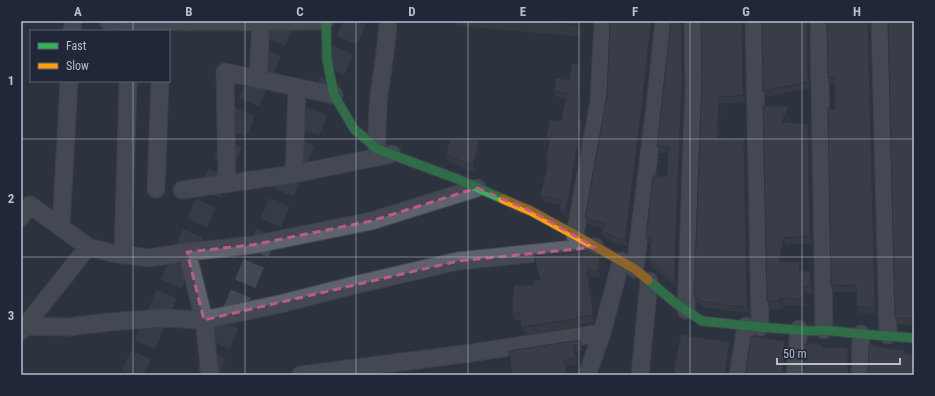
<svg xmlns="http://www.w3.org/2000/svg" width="935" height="396" viewBox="0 0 935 396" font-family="'Roboto Condensed',sans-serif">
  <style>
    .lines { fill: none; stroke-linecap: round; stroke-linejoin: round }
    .primary-tunnel { stroke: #424853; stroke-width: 22; stroke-dasharray: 22 11; stroke-linecap: butt }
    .street-casing { stroke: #4a4e56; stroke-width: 19 }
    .fast-casing { stroke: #4a4e56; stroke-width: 11 }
    .slow-casing { stroke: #4a4e56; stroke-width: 11 }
    .street { stroke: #5e626b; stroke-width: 17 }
    .fast { stroke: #30b455; stroke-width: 9 }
    .slow { stroke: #ff9f0a; stroke-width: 9 }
    .wall { fill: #3c4048 }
    .shaded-wall { fill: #31343b }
    .building { fill: #464b54; stroke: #31343b }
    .marked { fill: none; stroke: #be5a89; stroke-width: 3; stroke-dasharray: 8 5; stroke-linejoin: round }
    .grid { fill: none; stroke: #b9becd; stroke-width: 1; stroke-opacity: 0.55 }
    .neatline { fill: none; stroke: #b9becd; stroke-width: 1.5 }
    .grid-label { font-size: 13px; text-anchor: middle; font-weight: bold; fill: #b9becd }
  </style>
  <rect width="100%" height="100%" fill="#2d333e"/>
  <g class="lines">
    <path class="primary-tunnel" d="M132,375l152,-354
      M207,375l148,-354"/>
    <defs>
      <path id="street" d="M108,21l37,1 180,-1
        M754,21l6,306
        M819,21l5,309
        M880,21l8,314
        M72,31l1,-10
        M258,79l3,-58
        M377,149c0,-18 0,-35 2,-53 3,-25 8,-50 9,-75
        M294,174l3,-87
        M227,184l-2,-112 109,23
        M156,189l4,-108
        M182,190l112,-16 98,-20
        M21,217l9,-12 58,42 24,6 37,5 38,-6 65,-7 119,-24 106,-33
        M61,227l8,-146
        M575,235l24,-134 4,-80
        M187,252l17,68 6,55
        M123,255l5,-174
        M635,269l19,-155 10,-93
        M686,310l8,-225 -1,-64
        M25,326l43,1 41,-5 53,-4 42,2 76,-16 75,-19 103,-24 137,-14
        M21,331l67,-84
        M301,375l163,-21 138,-21
        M587,375l15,-42 19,-72
        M640,375l9,-94
        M738,375l8,-49
        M795,375l4,-46
        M860,375l1,-41"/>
      <path id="fast" d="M326,21l1,39 7,35 20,34 23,20 83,31 43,19
        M648,280l26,22 28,19 58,6 51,4 13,-1 37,4 53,4"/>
      <path id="slow" d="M503,199l28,12 44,24 60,34 13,11"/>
    </defs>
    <use href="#street" class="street-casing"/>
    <use href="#fast" class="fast-casing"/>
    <use href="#slow" class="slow-casing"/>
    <use href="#street" class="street"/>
    <use href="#fast" class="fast"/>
    <use href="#slow" class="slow"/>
  </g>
  <path class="wall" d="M455,21h129l-1,16 -126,-11z
    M671,21h12l1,64 -7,203 -25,-21 -2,-6 1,-18h-3l-2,-6 21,-61 1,-23h-9l-2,-7z
    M701,21h43l2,80 -10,2h-14v3h-1v6l-2,21 2,5 25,7 4,168 -30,-3 -1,-1 -14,-1 -9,-6 -2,-6 8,-218z
    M809,21l1,67 -45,9 -2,-6z
    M827,21h43l7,292h-18l-2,-6 -1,-15h-23l-2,-7 4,-176 -1,-25h-4l-2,-6z
    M914,21v304h-7l-9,-1 -3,-6z
    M582,71l-2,49h2l2,6 -16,91 -7,-4 -2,-6v-2l-16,-4 -3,-6 7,-27 -2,-6 4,-19 -3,-6 15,-16 4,-22 -8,-2 -3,-6z
    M607,95l37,18 -16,133 -12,-2 -12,-7 -2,-6 1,-2 -11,-3 -1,-1 -4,-1 -2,-6z
    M763,106l28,8 -3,9 20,1 3,7 2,113 -27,1 -3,17h17l2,9h8l3,8v15h-6l-1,12h-23v3h-13l-3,-8z
    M458,139l21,2 2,7 -3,18 -1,-1 -2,7 -6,-2 -20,-8 -3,-7z
    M600,258l2,7 -1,13 -11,-1 6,41 -2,5 -17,2 1,2 -53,8 -3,-8 -1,-7h-6l-3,-7 22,-28 6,-5z
    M580,340l3,10 -7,2 2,12 -11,2 1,9h-56z"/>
  <path class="shaded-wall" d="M579,21h5l-1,16 -4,-12z
    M651,21h3l-10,92 -16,133 -3,-6z
    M681,21h2l1,64 -7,203 -3,-6z
    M742,21h2l2,80 -3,-6z
    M807,21h2l1,67 -2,-6z
    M868,21h2l7,292 -2,-6z
    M580,64l2,7 -2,55 -2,-6z
    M719,97l3,6v3l-3,-7z
    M718,100l3,6v6l-2,21 2,4 -1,7 -2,-6 -1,-8z
    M789,106l2,8 -6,16 -3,-8z
    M582,120l2,6 -16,91 -2,-6z
    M808,124l3,7 2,113 -3,-8z
    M744,138l2,7 4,168 -3,-6z
    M479,141l2,7 -3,18 -3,-7z
    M474,158l3,7 -2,7 -2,-7z
    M784,238l2,7 -4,24 -3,-7z
    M600,258l2,7 -1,13 -3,-7z
    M800,262l2,8v8l-3,-7z
    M587,270l3,7 6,41 -2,5 -2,-8z
    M810,271l3,8v15l-2,-7z
    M804,287l3,7 -1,12 -2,-7z
    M780,298l3,8v3l-3,-8z
    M785,341l2,6 -2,27 -1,-1 -1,-5z
    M730,342l2,6 -4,27 -2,-3v-5z
    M573,346l3,6 2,12 -2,-6z
    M848,348l2,7v20h-1l-1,-6z
    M565,360l2,6 1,9h-1z"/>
  <path class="building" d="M533,21h46v4z
    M610,21h41l-9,85 -17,134 -11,-3 -12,-6 2,-8 -15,-3 1,-1 -5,-1 22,-123z
    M671,21h10l1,57 -8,204 -24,-21 1,-23 -5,-1 7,-61h14l1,-29 -11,-1z
    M701,21h41l1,74 -9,1 -15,1v2l-1,1 1,6 -2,24h1v8h26l3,169 -30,-3v-2h-14l-9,-6 8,-218z
    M762,21h45l1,61 -45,9z
    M827,21h41l7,286h-18l-1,-21 -25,-1 -3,-177 7,1 -1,-32 -6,1z
    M888,21h26v297h-19z
    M572,63l8,1 -2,56h4l-16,91 -7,-4 2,-7 -21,-5 8,-32 -3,-1 5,-24 -4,-1 4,-18 11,2 6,-28 -13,-2 2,-13 13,2z
    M763,106h26l-7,16 26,2 2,112 -26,2 -5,24h21l-1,9h11l1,16h-7v12l-24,-1v3h-13z
    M459,137l20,4 -4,18 -1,-1 -1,7 -6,-2 -21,-8 4,-17 8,1z
    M583,251h5l12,7 -2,13 -11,-1 6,41 -1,4 -17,3v1l-53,8 -3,-14h-7l2,-28h20v-5h6l-6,-24z
    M681,334l21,4 28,4 -4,25v5l2,3h-53v-3h-2z
    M751,336l34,5 -2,27 1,5 2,2h-43l3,-4z
    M580,340l1,4 -8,2 3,12 -11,2 2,15h-55l-3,-24z
    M808,343l14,2v2l26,1v21l1,4 1,2h-50l3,-5 2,-26 3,1z
    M869,344l17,4 19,2v4l9,1v20h-49l1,-1 2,-5z"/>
  <path d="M0 0H935V396H0ZM477,188l54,23 64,36 -137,14 -254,59 -17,-68 65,-7 119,-24z" fill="#2d333e" fill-opacity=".55" fill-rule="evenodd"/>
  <path class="marked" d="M477,188l54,23 64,36 -137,14 -254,59 -17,-68 65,-7 119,-24z"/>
  <path class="grid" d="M133,21v10M245,21v354M356,21v354M468,21v354M579,21v354M690,21v354M802,21v354M133,81v294M21,139h893M21,257h893"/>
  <rect width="935" height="396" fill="none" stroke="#202739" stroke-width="44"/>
  <rect x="30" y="30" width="140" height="52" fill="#202739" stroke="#5d6374"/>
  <rect x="38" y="43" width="20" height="6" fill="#30b455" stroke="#5d6374"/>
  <text x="66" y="50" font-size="12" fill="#b9becd">Fast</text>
  <rect x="38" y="63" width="20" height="6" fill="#ff9f0a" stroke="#5d6374"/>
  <text x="66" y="70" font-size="12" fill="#b9becd">Slow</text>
  <path d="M777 358v6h123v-6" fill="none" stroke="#b9becd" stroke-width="2"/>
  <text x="783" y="358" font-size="12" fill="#b9becd" stroke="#202739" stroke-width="3" paint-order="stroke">50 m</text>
  <rect x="22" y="22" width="891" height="352" class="neatline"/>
  <g class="grid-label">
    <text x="78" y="16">A</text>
    <text x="189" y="16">B</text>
    <text x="300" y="16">C</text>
    <text x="412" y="16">D</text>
    <text x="523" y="16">E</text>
    <text x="635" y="16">F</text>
    <text x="746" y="16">G</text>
    <text x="857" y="16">H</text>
    <text x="11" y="85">1</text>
    <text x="11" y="203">2</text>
    <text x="11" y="320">3</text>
  </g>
</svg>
